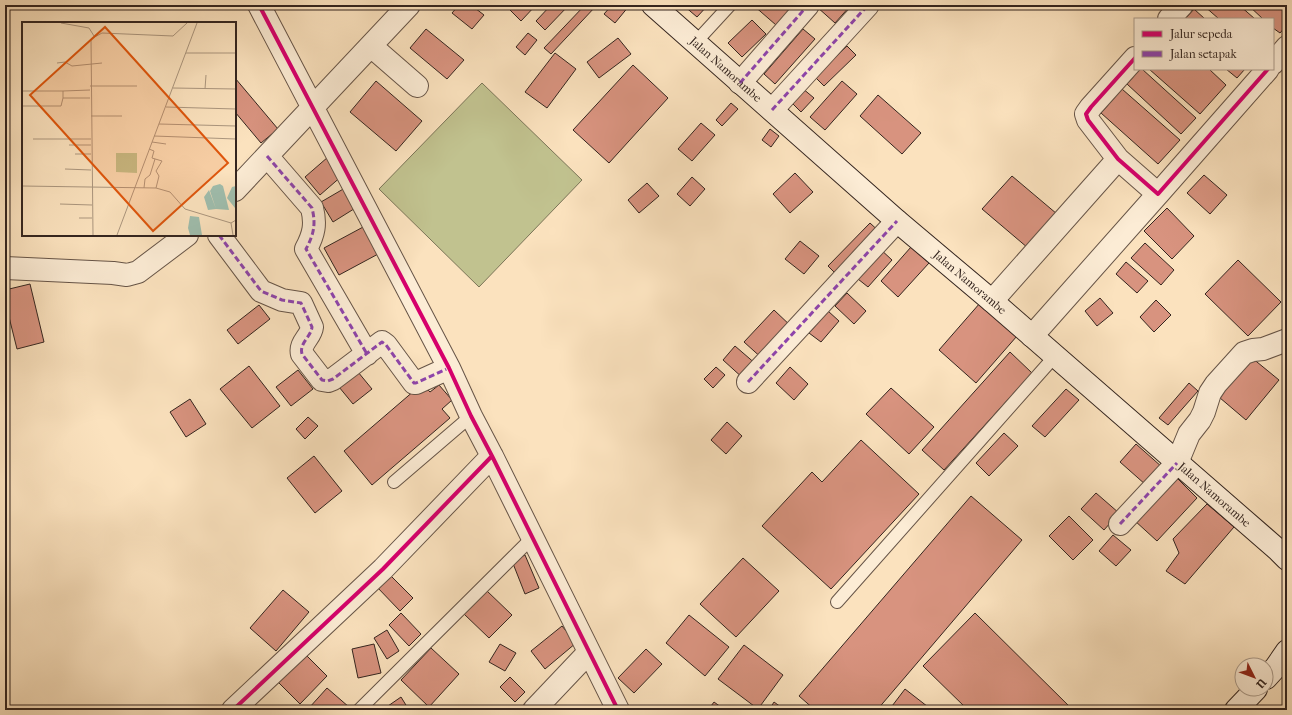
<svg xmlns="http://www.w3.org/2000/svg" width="1292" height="715" viewBox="0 0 1292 715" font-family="'IM FELL French Canon',serif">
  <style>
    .green { fill: #c1c28f; stroke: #7a7457 }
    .building { fill: #d8937f; stroke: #34251f }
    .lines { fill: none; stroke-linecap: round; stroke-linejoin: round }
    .lane-casing { stroke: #665447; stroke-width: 14 }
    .street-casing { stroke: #665447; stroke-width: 24 }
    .secondary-casing { stroke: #34251f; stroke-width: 24 }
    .lane { stroke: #fcecd5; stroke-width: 12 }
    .street { stroke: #fcecd5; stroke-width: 22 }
    .secondary { stroke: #fcecd5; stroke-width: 22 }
    .quiet { stroke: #8e44ad; stroke-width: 3; stroke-dasharray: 6 3; stroke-linecap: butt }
    .cycleway-casing { stroke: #fcecd5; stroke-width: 6 }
    .cycleway { stroke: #d6006c; stroke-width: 4 }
    .labels { text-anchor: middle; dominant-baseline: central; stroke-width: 3.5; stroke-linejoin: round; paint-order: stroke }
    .street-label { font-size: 12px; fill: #34251f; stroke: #fcecd5 }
    .inset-road { fill: none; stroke: #ab967e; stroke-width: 1 }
    .view { fill: #df560d; fill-opacity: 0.15; stroke: #df560d; stroke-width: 2 }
    .inset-edge { fill: none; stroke: #34251f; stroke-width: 2 }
  </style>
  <rect width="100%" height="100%" fill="#fbe2be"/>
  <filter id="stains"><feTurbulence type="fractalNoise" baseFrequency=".005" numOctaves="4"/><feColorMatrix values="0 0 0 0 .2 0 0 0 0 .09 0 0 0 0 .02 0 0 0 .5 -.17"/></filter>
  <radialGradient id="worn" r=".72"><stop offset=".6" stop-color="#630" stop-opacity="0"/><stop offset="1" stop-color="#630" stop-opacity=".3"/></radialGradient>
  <path class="green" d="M482,83l100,97 -103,107 -100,-98z"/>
  <path class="building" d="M459,5h12l13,10 -12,14 -20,-16z
    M505,5h31l-15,16z
    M551,5h18l-24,25 -9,-9z
    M585,5h10l1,1 -45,48 -7,-6z
    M612,5l17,1 -14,17 -11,-9z
    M683,5h25l-11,12z
    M753,5h34l4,3 -15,17z
    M819,5h32l-16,18 -18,-16z
    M1203,5h36l16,14h-36z
    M1248,5h39v20l-7,8 -7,-5v-9h-10z
    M1194,9l11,10h-20z
    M752,20l14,14 -24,23 -14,-14z
    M426,29l38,31 -17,19 -37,-31z
    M803,29l12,10 -40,45 -11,-10z
    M528,33l9,7 -12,15 -9,-8z
    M618,38l13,16 -32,24 -12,-16z
    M847,46l9,9 -32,31 -9,-9z
    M555,53l21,16 -29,39 -22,-16z
    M633,65l35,33 -59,65 -36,-33z
    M1140,69h2l54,49 -15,16 -54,-50z
    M1149,69h60l17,16 -26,29z
    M1226,69h19l-8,9z
    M235,78l43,51 -17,14 -26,-31z
    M376,81l46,40 -26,30 -46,-39z
    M842,81l15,13 -32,36 -15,-13z
    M802,88l12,10 -13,14 -11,-11z
    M1122,89l58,51 -22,24 -57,-51z
    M878,95l43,38 -19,21 -42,-38z
    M731,103l7,6 -16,17 -6,-6z
    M701,123l14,12 -23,26 -14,-12z
    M770,129l9,7 -8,11 -9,-7z
    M328,157l15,18 -23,20 -15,-18z
    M795,173l18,19 -23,21 -17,-19z
    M1204,175l23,20 -17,19 -23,-21z
    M1012,176l45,38 -29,34 -46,-39z
    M692,177l13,12 -15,17 -13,-12z
    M647,183l12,13 -20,17 -11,-13z
    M345,188l12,19 -24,15 -12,-20z
    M1167,208l27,28 -22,23 -28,-28z
    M870,223l13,12 -43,43 -12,-12z
    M365,226l15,27 -41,22 -15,-27z
    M800,241l19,15 -15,18 -19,-15z
    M1145,243l29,27 -13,15 -30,-27z
    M878,247l14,13 -24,27 -15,-12z
    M911,247l18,16 -31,34 -17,-16z
    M1238,260l43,42 -33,34 -43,-42z
    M1126,262l22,19 -11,12 -21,-19z
    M30,284l14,58 -27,7 -12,-48v-11z
    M847,293l19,18 -12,13 -19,-18z
    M1100,298l13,15 -16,13 -12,-15z
    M1156,300l15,15 -17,17 -14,-15z
    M980,303l37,33 -41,47 -37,-33z
    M259,305l11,14 -32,25 -11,-14z
    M774,310l19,18 -29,32 -20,-18z
    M828,311l11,10 -18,21 -12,-9z
    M735,346l22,19 -13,14 -21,-19z
    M1010,352l22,21 -88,97 -22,-20z
    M1246,353l33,27 -33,40 -33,-28z
    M249,366l31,40 -28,22 -32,-39z
    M716,367l9,8 -12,13 -9,-9z
    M790,367l18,17 -14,16 -18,-17z
    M298,370l15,19 -22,17 -15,-19z
    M358,372l14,17 -19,15 -14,-17z
    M1189,383l9,8 -30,34 -9,-7z
    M422,384l8,8 9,-7 13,15 -10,9 8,9 -78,67 -28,-34z
    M891,388l43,39 -25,27 -43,-40z
    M1066,389l13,11 -34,37 -13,-11z
    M190,399l16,25 -20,13 -16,-25z
    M308,417l10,9 -13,13 -9,-10z
    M727,422l15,14 -16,18 -15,-14z
    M1004,433l14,13 -29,30 -13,-13z
    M861,440l58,54 -88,95 -69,-63 50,-54 10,10z
    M1136,444l26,23 -16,18 -26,-23z
    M314,456l28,35 -27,22 -28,-35z
    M1175,476l22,22 -40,43 -23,-21z
    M1096,493l23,20 -15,17 -23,-21z
    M971,496l51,44 -145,170h-62l-16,-14z
    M1207,504l27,23 -49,57 -19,-13 13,-18 -6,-14z
    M1069,516l24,24 -20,20 -24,-24z
    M1113,535l18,15 -15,16 -17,-15z
    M525,555l14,33 -14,6 -13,-33z
    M743,558l36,33 -43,46 -36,-33z
    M389,574l24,24 -13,13 -24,-25z
    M283,590l26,22 -33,39 -26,-23z
    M487,591l25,24 -23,23 -25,-24z
    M401,613l20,21 -12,12 -20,-21z
    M975,613l98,97h-105l-45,-44z
    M689,615l40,32 -24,29 -39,-33z
    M562,626l14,17 -31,26 -14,-18z
    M387,630l12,21 -12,8 -13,-21z
    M374,644l7,29 -23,5 -6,-29z
    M500,644l16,9 -11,18 -16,-9z
    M744,645l39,30 -25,34 -40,-30z
    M431,648l28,26 -30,33 -28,-27z
    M646,649l16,15 -28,29 -16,-15z
    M301,650l26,26 -27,28 -26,-26z
    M510,677l15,15 -10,10 -15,-15z
    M327,688l22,19 -3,3h-34l-3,-2z
    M905,689l27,21h-43z
    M401,697l8,13h-19l-2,-4z
    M714,702l11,8h-17z
    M774,702l11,8h-16z"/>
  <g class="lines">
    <defs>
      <path id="lane" d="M695,43l35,-38
        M394,482l77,-66
        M837,602l218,-246
        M359,710l173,-172"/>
      <path id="street" d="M259,5l190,363 22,48 21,40 126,254
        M1169,19l13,-14
        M371,46l46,40
        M1135,58l-44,49 -5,7 2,6 30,39 40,35 110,-125
        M1273,63l14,-16
        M740,83l68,-78
        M772,110l96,-105
        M267,156l45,52c4,16 2,26 -6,41l61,105
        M235,190l174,-185
        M219,235l42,56 21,9 19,3 11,24c-1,10 -13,16 -10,27l20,26 6,1 5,-2 49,-37 4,3 28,38h2l33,-15
        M5,268l108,5 14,2 11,-3 49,-37
        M992,301l126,-142
        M1032,336l126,-142
        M748,382l149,-161
        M1120,524l57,-61 12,-29 11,-14 4,-8 6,-19 6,-9 28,-31 9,-3 10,-1 24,-9
        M233,710l150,-141 109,-113
        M534,710l55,-58"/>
      <g id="secondary">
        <path id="s1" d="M653,5l244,216 95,80 286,249 9,9"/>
        <path d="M1266,678l10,-11 11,-16"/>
        <path d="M1236,710l20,-21"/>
      </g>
    </defs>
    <use href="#lane" class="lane-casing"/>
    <use href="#street" class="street-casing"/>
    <use href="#secondary" class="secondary-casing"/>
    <use href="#lane" class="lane"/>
    <use href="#street" class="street"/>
    <use href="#secondary" class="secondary"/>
    <path class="quiet" d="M740,83l68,-78
      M772,110l96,-105
      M267,156l45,52c4,16 2,26 -6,41l61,105
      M219,235l42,56 21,9 19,3 11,24c-1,10 -13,16 -10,27l20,26 6,1 5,-2 49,-37 4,3 28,38h2l33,-15
      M748,382l149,-161
      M1120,524l57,-61"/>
    <defs>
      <path id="cycleway" d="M259,5l190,363 22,48 21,40 126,254
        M1135,58l-44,49 -5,7 2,6 30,39 40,35 110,-125
        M233,710l150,-141 109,-113"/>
    </defs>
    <use href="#cycleway" class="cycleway-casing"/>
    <use href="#cycleway" class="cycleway"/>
  </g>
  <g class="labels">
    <g class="street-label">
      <text stroke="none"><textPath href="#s1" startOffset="97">Jalan Namorambe</textPath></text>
      <text stroke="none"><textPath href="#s1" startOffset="421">Jalan Namorambe</textPath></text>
      <text stroke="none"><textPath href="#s1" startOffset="745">Jalan Namorambe</textPath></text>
    </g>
  </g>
  <g transform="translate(22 22)">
    <rect width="214" height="214" fill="#fbe2be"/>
    <path d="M94,131h21v20l-21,-1z" fill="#c1c28f"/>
    <path d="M198,162l3,2 6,24 -13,-1 -6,-18 3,-5zM214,164v21l-1,1 -8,-10 5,-11zM187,168l7,19 -8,1 -4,-13zM168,194l9,1 3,18h-12l-2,-7z" fill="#9fbeae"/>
    <path class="inset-road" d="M39,1l28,5 5,8M164,31h50M35,41l8,-1 7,4 30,-3M68,64h47M151,66l63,1M183,67l1,-14M0,69h41v7l-2,8h-39M41,69l27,-1M41,76h27M144,85l70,2M69,94h31M137,102l77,2M132,114l82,3M11,117h58M130,120l14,2M47,123h22M127,127l5,2 -2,7 10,3 -6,10 3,5 -3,12M53,132h16M43,147l26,1M0,164l134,2 14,4 15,17 46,14 5,-3M122,166l1,-9 5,-4 5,-16M38,182l32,1M57,196h13M209,201l2,12M71,213l-2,-196 11,-6 71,3 14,-13M95,213l80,-212"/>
    <path class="view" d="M83,5l123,136 -75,68 -123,-136z"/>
    <rect width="214" height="214" class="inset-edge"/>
  </g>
  <rect width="1292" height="715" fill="none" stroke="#fbe2be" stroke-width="20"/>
  <rect x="6" y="6" width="1280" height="703" fill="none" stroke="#34251f" stroke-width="2"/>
  <rect x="10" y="10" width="1272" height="695" fill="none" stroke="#34251f"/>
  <rect x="1134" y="18" width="140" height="52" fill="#fcecd5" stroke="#ac9c8c"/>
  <rect x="1142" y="31" width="20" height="6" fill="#d6006c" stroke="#ac9c8c"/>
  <text x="1170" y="38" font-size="12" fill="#34251f">Jalur sepeda</text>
  <rect x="1142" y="51" width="20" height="6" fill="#8e44ad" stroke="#ac9c8c"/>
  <text x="1170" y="58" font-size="12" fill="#34251f">Jalan setapak</text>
  <g transform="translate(1254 677) rotate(132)"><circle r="19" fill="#fcecd5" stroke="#ac9c8c"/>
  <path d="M0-3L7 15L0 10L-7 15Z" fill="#8f2418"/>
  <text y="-6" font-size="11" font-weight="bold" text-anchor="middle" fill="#34251f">U</text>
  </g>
  <rect width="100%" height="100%" filter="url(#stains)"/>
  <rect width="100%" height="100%" fill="url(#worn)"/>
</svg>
